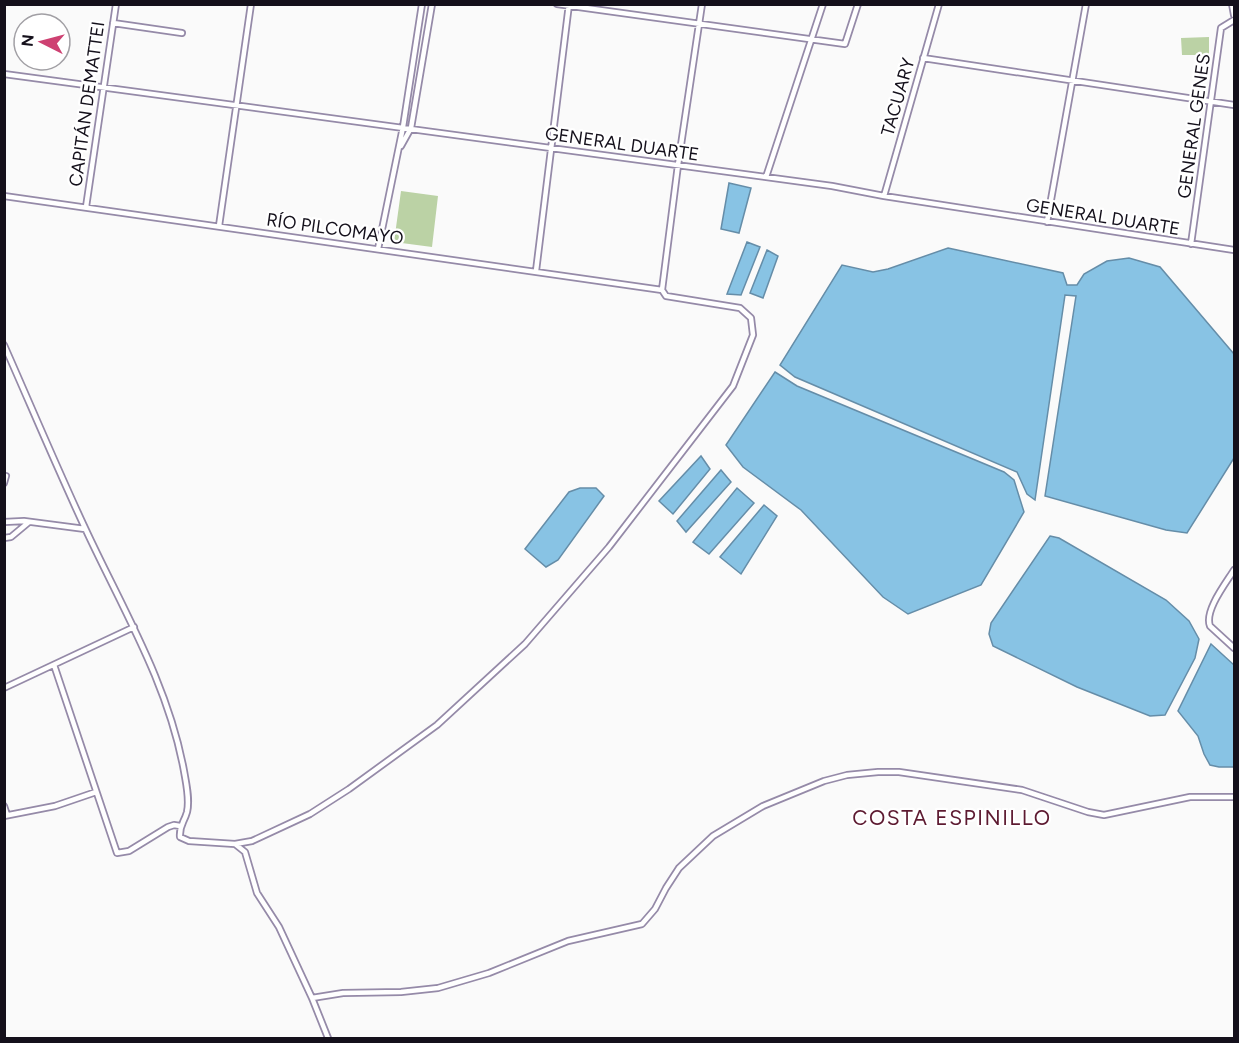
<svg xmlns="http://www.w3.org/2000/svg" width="1239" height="1043" viewBox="0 0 1239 1043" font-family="Figtree,sans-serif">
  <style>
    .green { fill: #bbd2a5 }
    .water { fill: #88c3e4; stroke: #658da8; stroke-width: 1.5 }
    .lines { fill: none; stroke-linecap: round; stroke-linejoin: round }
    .minor-casing { stroke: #958aa8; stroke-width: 8 }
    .minor { stroke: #fff; stroke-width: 4.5 }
    .labels { text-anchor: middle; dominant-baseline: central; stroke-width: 4.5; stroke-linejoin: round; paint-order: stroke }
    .street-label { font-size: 18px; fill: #14101b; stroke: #fff }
    .quarter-label { font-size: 21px; letter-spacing: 1.5px; fill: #5d1a31; stroke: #fff }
  </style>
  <rect width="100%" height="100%" fill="#fafafa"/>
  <path class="green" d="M1209,37v18h-27l-1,-17z
    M401,191l37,5 -6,51 -38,-5z"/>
  <path class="water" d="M729,183l22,5 -12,45 -18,-4z
    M747,242l13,5 -19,48 -14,-1z
    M948,248l115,25 4,12h10l7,-11 23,-13 22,-3 31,9 74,87v104l-47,75 -21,-3 -121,-34 31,-200 -11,-1 -30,205 -8,-6 -10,-22 -222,-95 -15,-12 62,-100 31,7 15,-3z
    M767,250l11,6 -15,42 -13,-5z
    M775,372l22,14 207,86 10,8 10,32 -43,73 -73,29 -25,-17 -82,-87 -58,-43 -17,-22z
    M701,456l9,13 -37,45 -14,-13z
    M721,470l10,12 -45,50 -9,-11z
    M580,488h16l8,8 -46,64 -12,7 -21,-18 44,-57z
    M737,488l17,15 -45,51 -16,-12z
    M764,505l13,11 -36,58 -21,-17z
    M1050,536l9,2 107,62 23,21 10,18 -4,19 -30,57 -15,1 -73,-29 -84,-41 -4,-12 2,-11z
    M1211,644l23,21v102h-15l-9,-2 -6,-11 -6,-18 -20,-25z"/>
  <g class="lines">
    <defs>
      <path id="minor" d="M557,4l288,40 13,-40
        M1232,4l2,11
        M113,23l69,10
        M923,58l311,47
        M4,74l828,112 52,10 350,54
        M401,146l10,-18 21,-124
        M766,177l57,-173
        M4,196l658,94
        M884,196l55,-192
        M86,207l30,-203
        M1047,222l39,-218
        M219,226l32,-222
        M1191,244l30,-216 13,-8
        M378,249l25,-122 19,-123
        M536,271l33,-267
        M662,290l16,-125 24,-161
        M4,345c27,61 53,123 81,183 37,80 83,155 99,243 2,12 6,28 3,41 -3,11 -8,13 -7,25l9,4 46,3 10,8 12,41 22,34 33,71 16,40
        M4,483l2,-7
        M4,522l20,-1 61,8
        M4,538l7,-1 18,-15
        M1234,570c-8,13 -30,41 -24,56l24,22
        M54,665l63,188 12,-2 39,-24 6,-2 6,1
        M4,688l130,-61
        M4,806l3,9
        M4,816l51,-10 41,-14
        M235,844l17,-3 58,-27 39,-25 88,-64 88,-81 84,-97 124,-161 20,-51 -2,-17 -11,-10 -74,-12 -4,-6
        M312,998l31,-5 58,-1 37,-4 51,-15 79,-32 74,-17 13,-15 11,-21 13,-20 34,-32 50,-30 61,-25 23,-6 31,-3h21l123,18 66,22 16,3 86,-18h44"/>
    </defs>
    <use href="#minor" class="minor-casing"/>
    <use href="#minor" class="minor"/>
  </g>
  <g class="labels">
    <g class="street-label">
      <text transform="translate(898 97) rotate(-74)">TACUARY</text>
      <text transform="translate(87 104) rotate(-82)">CAPITÁN DEMATTEI</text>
      <text transform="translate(1194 126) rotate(-82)">GENERAL GENES</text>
      <text transform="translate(622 144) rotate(8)">GENERAL DUARTE</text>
      <text transform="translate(1103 217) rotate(9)">GENERAL DUARTE</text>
      <text transform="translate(335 229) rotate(8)">RÍO PILCOMAYO</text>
    </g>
    <g class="quarter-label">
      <text x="952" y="817">COSTA ESPINILLO</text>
    </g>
  </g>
  <rect width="1239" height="1043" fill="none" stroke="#14101b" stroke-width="12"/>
  <g transform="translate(42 42) rotate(276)"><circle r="28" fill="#ffffff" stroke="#a19fa4" stroke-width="1.5"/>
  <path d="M0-4.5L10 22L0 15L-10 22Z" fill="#ce4172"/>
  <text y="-9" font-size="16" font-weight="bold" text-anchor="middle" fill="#14101b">N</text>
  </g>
</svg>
